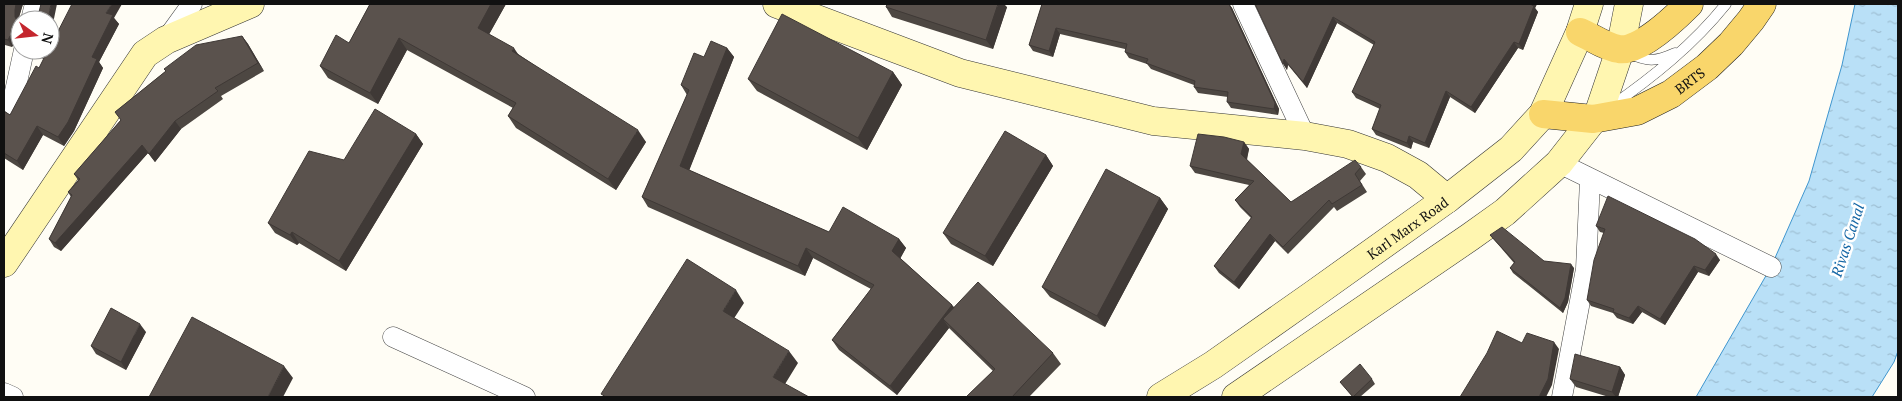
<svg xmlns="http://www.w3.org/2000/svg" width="1902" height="401" viewBox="0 0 1902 401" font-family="'PT Serif',serif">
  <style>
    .water { fill: url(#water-ripples); stroke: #3f96cf }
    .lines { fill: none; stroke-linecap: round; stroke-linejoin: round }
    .lane-casing { stroke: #444; stroke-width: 11 }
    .street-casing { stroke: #444; stroke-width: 21 }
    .secondary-casing { stroke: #333; stroke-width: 29 }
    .primary-casing { stroke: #222; stroke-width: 29 }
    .lane { stroke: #fff; stroke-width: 10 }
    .street { stroke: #fff; stroke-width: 20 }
    .secondary { stroke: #fff6b0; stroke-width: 28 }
    .primary { stroke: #f9d66b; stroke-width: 28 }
    .wall { fill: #4d4742 }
    .shaded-wall { fill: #3f3936 }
    .building { fill: #5a524d; stroke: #3f3936 }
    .labels { text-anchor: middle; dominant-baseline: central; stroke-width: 5; stroke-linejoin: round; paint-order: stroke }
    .street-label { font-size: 14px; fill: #111; stroke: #fff }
    .water-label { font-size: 15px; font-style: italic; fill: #1768a6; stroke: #fff }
  </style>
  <defs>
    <pattern id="water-ripples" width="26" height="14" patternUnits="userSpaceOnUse" patternTransform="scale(1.25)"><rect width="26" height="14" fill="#b9e0f7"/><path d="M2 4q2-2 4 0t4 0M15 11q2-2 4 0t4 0" fill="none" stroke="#9ebfd3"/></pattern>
  </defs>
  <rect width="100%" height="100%" fill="#fffdf5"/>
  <path class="water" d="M1855,4h43v347l-4,11 -22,35h-176l75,-130 38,-86 33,-116z"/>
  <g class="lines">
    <defs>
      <path id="lane" d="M1628,53c20,9 27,9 47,0
        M1610,107c43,-30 83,-62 116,-103"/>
      <path id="street" d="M1243,4l62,132
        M31,20l4,-16
        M166,40l26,-36
        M12,105l12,-55
        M1559,163l212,104
        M393,337l132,60
        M4,393l9,4
        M1562,397l24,-128 4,-89"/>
      <g id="secondary">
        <path d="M777,4l183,69 193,48 152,15 43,8 39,14 31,17 29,24"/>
        <path d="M4,263l141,-209 21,-14 84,-36"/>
        <path id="s1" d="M1161,397l52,-32 101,-71 133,-95 64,-50 32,-35 37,-82 9,-28"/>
        <path d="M1236,397l234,-160 35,-25 54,-49 40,-51 21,-62 9,-46"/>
      </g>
      <g id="primary">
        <path d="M1580,32c12,5 25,15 39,17 20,4 57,-32 70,-45"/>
        <path id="s2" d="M1543,114l50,5 44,-8 34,-17 36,-27 24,-23 20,-24 11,-16"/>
      </g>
    </defs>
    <use href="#lane" class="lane-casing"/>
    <use href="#street" class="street-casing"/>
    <use href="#secondary" class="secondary-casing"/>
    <use href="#primary" class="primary-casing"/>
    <use href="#lane" class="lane"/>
    <use href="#street" class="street"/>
    <use href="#secondary" class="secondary"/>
    <use href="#primary" class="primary"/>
  </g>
  <path class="wall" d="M4,4h19l-4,13 1,22 -5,3 -3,5 -7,-2 -1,2z
    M370,4h136l-17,30 157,108 -30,48 -100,-62 -8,-12 5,-8 -106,-58 -29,54 -50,-26 -8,-12 29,-23z
    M1042,4h187l3,4 47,101 -1,6 -47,-7 -4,-6 1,-5 -30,-4 -4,-6v-2l-43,-16 -4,-5 -18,-6 -4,-6v-3l-65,-15 -7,23 -20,-6 -4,-6z
    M1255,4h282l-2,4 3,4 -15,38 -5,-2 -43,65 -25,-16 -21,51 -16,-6 -2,7 -35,-14 -4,-6 8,-20 -24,-11 -4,-6 22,-47 -37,-22 -30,65 -19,-23 -1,5z
    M886,7h121l-14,42 -101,-32z
    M114,18l5,6 -20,38 4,6 -29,63 -10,15 -21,-11 -20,35 -19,-12v-47l6,4 29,-47 5,-9 -9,-3 -4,-6h16v3z
    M242,36l6,8 16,27 -43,25 2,3 -42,30 -26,33 -7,-9 -87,98 -7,-4 -5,-8 22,-42 -3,-5 10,-12 -4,-6 47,-54 -6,-8 51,-41z
    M727,48l7,9 -45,113 140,62 70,7 7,9 -6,10 54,49 99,46 8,11 -32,33h-63l27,-26 -44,-43 -52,67 -58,-45 -7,-10 39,-51 -58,-31 -8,18 -157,-69 -6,-10 45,-102 -6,-10 23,-28z
    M893,72l9,13 -35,65 -110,-59 -9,-12z
    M416,134l7,10 -77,127 -47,-28 -2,2 -22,-12 -7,-10 76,-63z
    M1244,142l5,7 -2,11 44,42 70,-35 5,7 -6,7 7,11 -30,19 -3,-4 -46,47 -13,-13 -36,48 -20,-16 -5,-7 37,-48 -11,-11 -5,-7 14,-15 -54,-12 -5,-7z
    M1046,155l7,11 -60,100 -42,-22 -8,-11z
    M1160,198l8,11 -63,118 -55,-30 -8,-10z
    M1596,226l124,34 -11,16 -11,-4 -33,53 -23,-13 -9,12 -16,-6 -4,-5 -22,-7 -4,-6 17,-67 -4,-1z
    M1490,235l54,26 30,7 -6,34 -5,11 -50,-40 -3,-5 4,-5z
    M146,332l-20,38 -30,-16 -5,-8z
    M1620,367l5,8 -7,22h-9l-33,-10 -6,-8z
    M1372,379l3,5 -15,13h-7l-13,-15z"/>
  <path class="shaded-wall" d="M16,4h7l-4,13 1,7 -5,-7v-7z
    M51,4h6l-7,34v-18h-2z
    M112,4h10l-8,14 5,6 -20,38 4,6 -29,63 -10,15 -6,-9 34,-80 14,-44z
    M491,4h15l-20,36 -8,-12z
    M998,4h6l3,3 -14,42 -7,-9z
    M1229,4l3,4 47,101 -1,6 -4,-6z
    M1530,4h7l-2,4 3,4 -15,38 -4,-6z
    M1333,17l4,6 -30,65 -4,-6z
    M1056,28l4,6 -7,23 -4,-6z
    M10,36l5,6 -3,5 -4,-7z
    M242,36l6,8 16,27 -6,-8z
    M399,38l8,12 -29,54 -8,-11z
    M1514,42l4,6 -43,65 -4,-6z
    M514,48l8,12 -10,-9z
    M727,48l7,9 -47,119 -7,-10z
    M41,50h6l-2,9 -4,-6z
    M1284,59l4,6 -1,5 -4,-6z
    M893,72l9,13 -35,65 -9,-12z
    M1446,91l4,6 -21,51 -4,-5z
    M175,121l6,8 -26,33 -6,-8z
    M37,126l6,9 -20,35 -6,-9z
    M638,130l8,12 -30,48 -8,-11z
    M416,134l7,10 -77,127 -7,-10z
    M1409,136l4,6 -2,7 -4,-6z
    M1244,142l5,7 -3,12 -5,-7z
    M142,145l6,8 -87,98 -6,-8z
    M1046,155l7,11 -60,100 -8,-10z
    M1160,198l8,11 -63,118 -8,-11z
    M292,232l7,11 -2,2 -7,-10z
    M1270,234l5,7 -36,48 -5,-7z
    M899,239l7,9 -7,13 -7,-10z
    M806,248l7,10 -8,18 -7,-10z
    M1716,254l4,6 -11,16 -4,-6z
    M1571,264l3,4 -6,34 -5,11 -3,-5z
    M1694,266l4,6 -33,53 -5,-6z
    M736,290l8,13 -13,20 -8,-12z
    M952,305l7,10 -16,4 6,9 -52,67 -7,-9z
    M1638,306l4,6 -9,12 -4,-6z
    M140,324l6,8 -20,38 -5,-8z
    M1554,342l5,7 -7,36 -6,12h-7z
    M789,351l9,12 -16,26 -9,-12z
    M284,366l9,12 -10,19h-15z
    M1620,367l5,8 -7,22h-2l-4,-5z"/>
  <path class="building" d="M4,4h12l-1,6v7l3,5 2,1v9h-5l-5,4 -2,4 -4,-1z
    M41,4h10l-3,16h-13l3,-4z
    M72,4h40l-6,9 7,2 -21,42 5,2 -29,63 -10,15 -21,-11 -20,35 -13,-8v-42l6,4 26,-49 3,2 9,-18h2v-3z
    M370,4h121l-13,24 36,20 -2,3 126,79 -30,49 -100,-63 8,-13 -117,-65 -29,55 -50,-27 16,-31 13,8z
    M887,4h111l-12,36 -100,-33z
    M1042,4h187l46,99 -1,6 -47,-7 1,-10 -34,-5 1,-6 -49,-18 2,-4 -23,-7 2,-8 -71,-16 -7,23 -20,-6z
    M1255,4h275l4,2 -15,38 -5,-2 -43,65 -25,-16 -21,52 -16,-7 -2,7 -35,-14 9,-24 -29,-13 23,-50 -42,-25 -30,65 -19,-23 -1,5z
    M782,14l111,58 -35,66 -110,-59z
    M242,36l16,27 -43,25 3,3 -43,30 -26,33 -7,-9 -87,98 -6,-4 23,-44 -4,-3 12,-13 -6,-5 47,-54 -6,-8 51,-41 -2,-2 32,-24z
    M711,41l16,7 -47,118 149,66 14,-25 56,32 -7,12 60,54 -62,81 -58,-46 42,-55 -68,-37 -8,18 -156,-69 47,-107 -8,-5 13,-32 10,4z
    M34,50h7v3z
    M375,109l41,25 -77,127 -47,-29 -2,3 -22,-12 41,-72 35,9z
    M1005,131l41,24 -61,101 -42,-23z
    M1198,134l26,3 20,5 -3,12 50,48 64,-42 6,7 -6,7 7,11 -30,19 -3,-4 -46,47 -13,-13 -36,48 -20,-16 38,-49 -17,-17 19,-19 -64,-15z
    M1106,169l54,29 -63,118 -55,-29z
    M1608,196l87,43 21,15 -11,16 -11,-4 -34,53 -22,-13 -9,12 -16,-6 1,-3 -27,-9 7,-40 11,-31 -9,-3z
    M1502,227l42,34 27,3 -6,34 -5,10 -50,-40 5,-6 -25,-27z
    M687,259l49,31 -13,21 66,40 -16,26 36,20h-203l-5,-3z
    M978,282l75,71 -41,44h-46l29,-28 -52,-50z
    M111,308l29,16 -19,38 -30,-16z
    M192,317l92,49 -16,31h-119z
    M1497,331l25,12 5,-10 27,9 -6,37 -9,18h-79l27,-44z
    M1575,354l45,13 -8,25 -42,-13z
    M1360,364l12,15 -19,18 -13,-15z"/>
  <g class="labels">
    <g class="street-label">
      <text stroke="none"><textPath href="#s2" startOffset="156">BRTS</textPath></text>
      <text stroke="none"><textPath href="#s1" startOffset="299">Karl Marx Road</textPath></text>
    </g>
    <g class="water-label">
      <text transform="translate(1847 240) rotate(-72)">Rivas Canal</text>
    </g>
  </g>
  <rect width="1902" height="401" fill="none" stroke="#111111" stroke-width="10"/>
  <g transform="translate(35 35) rotate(105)"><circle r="24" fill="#ffffff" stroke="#a0a0a0"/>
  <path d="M0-4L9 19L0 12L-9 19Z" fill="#c4262e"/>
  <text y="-8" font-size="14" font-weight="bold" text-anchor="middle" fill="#111111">N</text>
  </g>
</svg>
